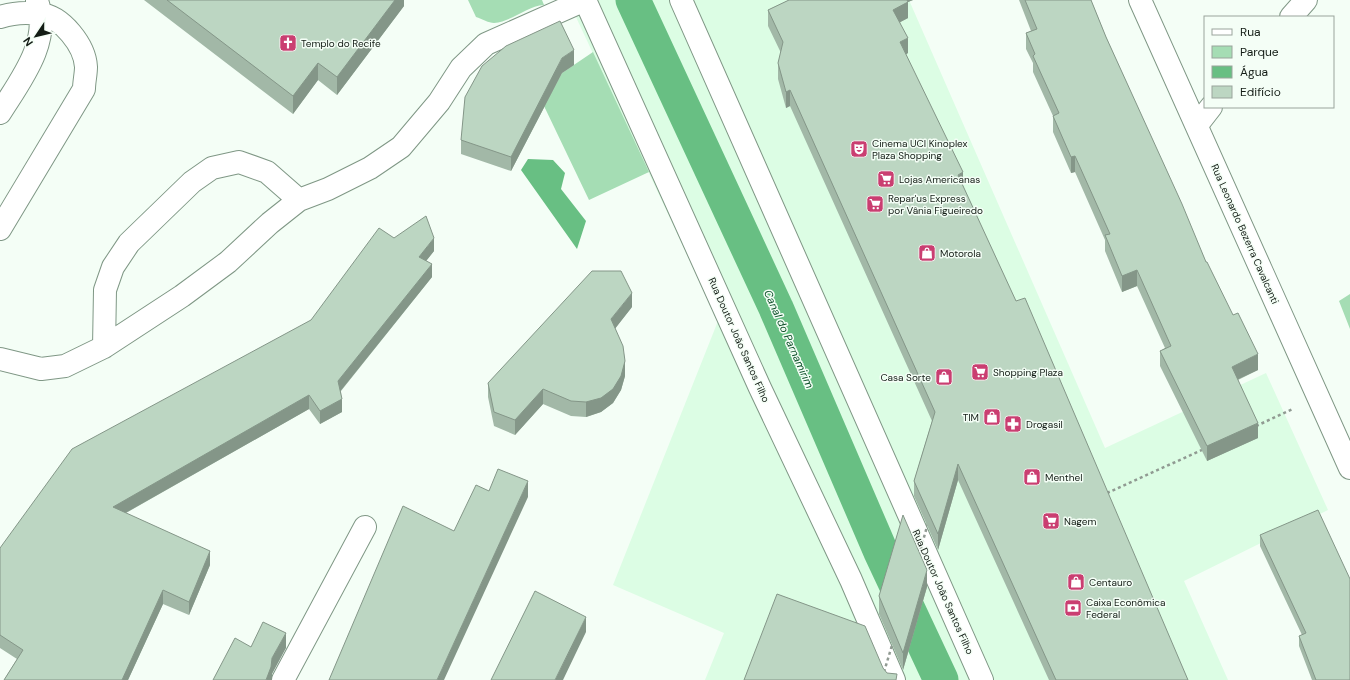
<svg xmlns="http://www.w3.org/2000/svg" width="1350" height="680" viewBox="0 0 1350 680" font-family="'DM Sans',sans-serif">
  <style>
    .built { fill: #dcfde4 }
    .green { fill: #a5ddb4 }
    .water { fill: #68bf83 }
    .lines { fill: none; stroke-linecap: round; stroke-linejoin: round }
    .canal { stroke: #68bf83; stroke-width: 35 }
    .minor-casing { stroke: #7f9785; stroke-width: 24 }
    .major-casing { stroke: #7f9785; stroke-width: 24 }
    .path { stroke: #909a92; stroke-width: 2.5; stroke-dasharray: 3 3; stroke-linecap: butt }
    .minor { stroke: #fff; stroke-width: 22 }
    .major { stroke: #fff; stroke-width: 22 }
    .path-bridge { stroke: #909a92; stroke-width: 2.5; stroke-dasharray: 3 3; stroke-linecap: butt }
    .wall { fill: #a2b8a7 }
    .shaded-wall { fill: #849688 }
    .building { fill: #bcd6c2; stroke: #849688 }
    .labels { text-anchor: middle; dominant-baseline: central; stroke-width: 3; stroke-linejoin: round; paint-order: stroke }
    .poi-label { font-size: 10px; fill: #131c15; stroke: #f4fef6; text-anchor: start }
    .street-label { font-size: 10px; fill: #131c15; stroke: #f4fef6 }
    .water-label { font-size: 11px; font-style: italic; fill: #0d5029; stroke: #f4fef6 }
  </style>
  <rect width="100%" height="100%" fill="#f4fef6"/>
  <path class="built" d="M568,0h341l196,448 161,-75 62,137 -144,71 44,99h-523l19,-47 -111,-48 105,-264z"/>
  <path class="green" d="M468,0h74l2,5c-17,1 -31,16 -50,18 -5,0 -12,-4 -18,-6z
    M593,52l56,120 -60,28 -45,-94 18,-33z
    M1350,294v35l-11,-28z"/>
  <path class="water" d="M528,159l25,1 12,13 -4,16 25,32 -9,28 -56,-79z"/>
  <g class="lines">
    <path class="canal" d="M633,0l143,308 105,244 60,128"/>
    <defs>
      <path id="minor" d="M585,0l175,388 91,192 43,100
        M681,0l301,680
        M0,17c12,-4 27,-5 40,-3 22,2 45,32 46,53 0,7 -2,15 -2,22l-84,140
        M1291,17l15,-17
        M0,113c20,-32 52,-72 37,-112
        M1197,125l14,-18
        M104,347l1,-57 8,-23 16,-24 63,-61 20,-14 27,-6 28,10 32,28
        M0,359l41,10 24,-3 39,-19 78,-51 46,-34 42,-39 29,-23 29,-11 42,-21 31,-21 38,-45 22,-34 25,-24 99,-44
        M283,680l82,-153"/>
      <path id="major" d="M1140,0l210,468"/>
    </defs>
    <use href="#minor" class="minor-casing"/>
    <use href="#major" class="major-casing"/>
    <path class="path" d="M1256,426l37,-17
      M1107,493l97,-44"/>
    <use href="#minor" class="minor"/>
    <use href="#major" class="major"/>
    <path class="path-bridge" d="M919,555l9,-32
      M884,672l9,-30"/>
  </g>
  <path class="wall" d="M144,0h260v6l-67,89 -19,-15 -25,34z
    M789,0h124l-5,2v16l-8,4 8,31 -2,1 57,132 225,494h-139l-91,-200 -20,70 -24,-54v-15l18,-60 -142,-315 -4,2 -8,-29v-16l3,-10 -13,-27v-16z
    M1019,0h72l15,37 100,225 52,108 -20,10 20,58 -51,23 -47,-95v-15l5,-3 -28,-62 -15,6 -17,-41v-11l-30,-68 -4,1 -18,-41v-16l-20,-44v-9l-7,-14v-16l5,-2z
    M574,65l-12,8 -51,98 -50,-17v-14l21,-74z
    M394,238l40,13 -8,10 6,16 -91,114 1,21 -22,12 -11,-15 -183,104 84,52 -21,50 -26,-11 -35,76h-124l13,-21 -17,-11v-100l311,-228z
    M632,307l-17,21 10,48 -4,14 -8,13 -12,9 -15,5 -15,-1 -28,-12 -28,31 -21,-9 -6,-29v-14z
    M1260,535l90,145h-38l-13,-34v-10l3,-1 -42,-89z
    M927,587l-24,83 -24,-56v-18z"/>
  <path class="shaded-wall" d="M395,0h9v6l-67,89v-18z
    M902,0h11l-5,2v16l-15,8v-16z
    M908,38v15l-8,5v-16z
    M574,50v15l-12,8 -51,98v-14l51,-99z
    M318,63v17l-25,34v-18z
    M790,90v16l-4,2v-16z
    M1075,156v16l-4,1v-16z
    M963,172v16l-5,-13z
    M434,238v13l-15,19v-13z
    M432,264v13l-94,117v-13z
    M1137,270v16l-15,6v-16z
    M632,293v14l-21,27v-15z
    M1258,354v16l-26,12v-15z
    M625,361v15l-4,14 -8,13 -12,9 -15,5v-15z
    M543,389v15l-28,31v-15z
    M309,395v14l-196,111v-13z
    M342,399v13l-22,12v-13z
    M1258,423v15l-51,23v-15z
    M958,464v16l-20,70v-16z
    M528,481v16l-84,183h-7z
    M210,551v14l-21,50v-13z
    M927,570v17l-24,83v-17z
    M163,590v14l-35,76h-6z
    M586,617v15l-23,48h-8z
    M286,633v15l-14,26v6h-6l6,-22z"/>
  <path class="building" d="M167,0h228l-58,77 -19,-14 -25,33z
    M789,0h118l1,2 -15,8 15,28 -8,4 63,130 -5,3 58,126 9,-3 163,382h-132l-98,-216 -20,70 -24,-53 21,-69 -145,-322 -4,2 -8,-29 5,-21 -15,-32z
    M1025,0h66l15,37 76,167 24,58h1l26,53 5,-2 20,41 -26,13 26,56 -51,23 -47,-95 11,-5 -34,-76 -15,6 -17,-41 5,-1 -35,-78 -4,1 -18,-41 6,-3 -26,-57 2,-2 -9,-21 11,-4z
    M560,21l14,29 -12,8 -51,99 -50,-17 4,-43 17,-31 24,-20z
    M426,216l8,22 -15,19 13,7 -94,117 4,18 -22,12 -11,-16 -196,112 97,44 -21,51 -26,-12 -41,90h-118l19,-30 -23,-15v-87l72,-99 239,-129 68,-92 15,10z
    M592,271h29l11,22 -21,26 12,27 2,15 -4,15 -8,13 -12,9 -15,4 -15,-1 -28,-12 -28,31 -21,-8 -6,-29z
    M498,469l30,12 -91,199h-108l74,-174 51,25 22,-46 13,6z
    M1318,510l32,69v101h-34l-17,-44 7,-3 -46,-98z
    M903,515l24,55 -24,83 -24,-57z
    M535,591l51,26 -31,63h-64z
    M777,594l88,32 18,42 4,5 10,1 -1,6h-152z
    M263,622l23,11 -14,25 -1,9 -5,13h-53l22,-42 16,9z"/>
  <defs>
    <symbol id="church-square" viewBox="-11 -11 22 22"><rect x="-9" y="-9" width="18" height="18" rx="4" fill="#ca3e71" stroke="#f4fef6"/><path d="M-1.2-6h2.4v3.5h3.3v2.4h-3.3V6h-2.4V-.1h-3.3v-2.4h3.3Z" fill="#fff"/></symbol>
    <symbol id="theatre-square" viewBox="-11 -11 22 22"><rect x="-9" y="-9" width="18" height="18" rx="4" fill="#ca3e71" stroke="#f4fef6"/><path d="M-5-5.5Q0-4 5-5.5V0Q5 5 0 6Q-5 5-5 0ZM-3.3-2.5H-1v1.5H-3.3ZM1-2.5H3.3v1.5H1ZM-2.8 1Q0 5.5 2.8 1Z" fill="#fff"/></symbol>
    <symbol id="supermarket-square" viewBox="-11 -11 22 22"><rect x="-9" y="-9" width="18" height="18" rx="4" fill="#ca3e71" stroke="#f4fef6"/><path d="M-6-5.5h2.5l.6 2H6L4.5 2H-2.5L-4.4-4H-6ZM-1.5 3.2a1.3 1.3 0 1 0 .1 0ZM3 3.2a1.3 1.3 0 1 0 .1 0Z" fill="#fff"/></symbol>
    <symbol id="shop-square" viewBox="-11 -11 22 22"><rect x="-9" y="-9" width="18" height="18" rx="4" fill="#ca3e71" stroke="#f4fef6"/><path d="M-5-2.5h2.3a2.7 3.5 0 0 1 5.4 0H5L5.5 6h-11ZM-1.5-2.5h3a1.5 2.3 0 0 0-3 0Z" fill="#fff"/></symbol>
    <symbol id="pharmacy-square" viewBox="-11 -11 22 22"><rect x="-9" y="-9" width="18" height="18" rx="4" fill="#ca3e71" stroke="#f4fef6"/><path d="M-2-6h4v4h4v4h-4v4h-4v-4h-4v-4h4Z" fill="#fff"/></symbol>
    <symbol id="bank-square" viewBox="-11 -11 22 22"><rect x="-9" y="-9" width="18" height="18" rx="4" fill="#ca3e71" stroke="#f4fef6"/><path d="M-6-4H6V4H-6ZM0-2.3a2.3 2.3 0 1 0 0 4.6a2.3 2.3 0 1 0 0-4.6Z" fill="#fff"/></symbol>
  </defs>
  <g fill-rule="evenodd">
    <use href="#church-square" x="278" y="33" width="20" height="20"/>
    <use href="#theatre-square" x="849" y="139" width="20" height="20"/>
    <use href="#supermarket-square" x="876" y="169" width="20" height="20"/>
    <use href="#supermarket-square" x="865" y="194" width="20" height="20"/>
    <use href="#shop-square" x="917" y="243" width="20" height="20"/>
    <use href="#supermarket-square" x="970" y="362" width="20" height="20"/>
    <use href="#shop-square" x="934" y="367" width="20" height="20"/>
    <use href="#shop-square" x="982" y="407" width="20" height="20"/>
    <use href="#pharmacy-square" x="1003" y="414" width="20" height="20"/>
    <use href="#shop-square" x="1022" y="467" width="20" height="20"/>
    <use href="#supermarket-square" x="1041" y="511" width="20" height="20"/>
    <use href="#shop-square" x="1066" y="572" width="20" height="20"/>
    <use href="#bank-square" x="1063" y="598" width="20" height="20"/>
  </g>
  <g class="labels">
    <g class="poi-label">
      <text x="301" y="43">Templo do Recife</text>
      <text x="872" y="143">Cinema UCI Kinoplex<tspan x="872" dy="12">Plaza Shopping</tspan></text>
      <text x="899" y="179">Lojas Americanas</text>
      <text x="888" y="198">Repar'us Express<tspan x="888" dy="12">por Vânia Figueiredo</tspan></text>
      <text x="940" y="253">Motorola</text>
      <text x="993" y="372">Shopping Plaza</text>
      <text x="931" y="377" text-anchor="end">Casa Sorte</text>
      <text x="979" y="417" text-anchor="end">TIM</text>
      <text x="1026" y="424">Drogasil</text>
      <text x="1045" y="477">Menthel</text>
      <text x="1064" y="521">Nagem</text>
      <text x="1089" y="582">Centauro</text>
      <text x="1086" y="602">Caixa Econômica<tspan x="1086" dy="12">Federal</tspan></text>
    </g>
    <g class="street-label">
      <text transform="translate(1245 234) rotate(66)">Rua Leonardo Bezerra Cavalcanti</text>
      <text transform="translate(739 340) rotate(66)">Rua Doutor João Santos Filho</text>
      <text transform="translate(943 592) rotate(66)">Rua Doutor João Santos Filho</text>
    </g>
    <g class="water-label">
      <text transform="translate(789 339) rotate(66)">Canal do Parnamirim</text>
    </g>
  </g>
  <rect x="1204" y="16" width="130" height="92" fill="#f4fef6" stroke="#9aa49c"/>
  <rect x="1212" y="29" width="20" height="6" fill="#ffffff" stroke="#9aa49c"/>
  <text x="1240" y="36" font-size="12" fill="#131c15">Rua</text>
  <rect x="1212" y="46" width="20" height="12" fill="#a5ddb4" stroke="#9aa49c"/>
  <text x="1240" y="56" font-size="12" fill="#131c15">Parque</text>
  <rect x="1212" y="66" width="20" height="12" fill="#68bf83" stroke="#9aa49c"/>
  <text x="1240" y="76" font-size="12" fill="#131c15">Água</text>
  <rect x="1212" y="86" width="20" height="12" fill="#bcd6c2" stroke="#9aa49c"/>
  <text x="1240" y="96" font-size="12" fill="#131c15">Edifício</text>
  <g transform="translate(36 36) rotate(235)" stroke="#f4fef6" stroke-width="3" paint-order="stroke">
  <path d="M0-3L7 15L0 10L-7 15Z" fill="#131c15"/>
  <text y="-6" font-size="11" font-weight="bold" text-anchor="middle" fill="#131c15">N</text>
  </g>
</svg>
